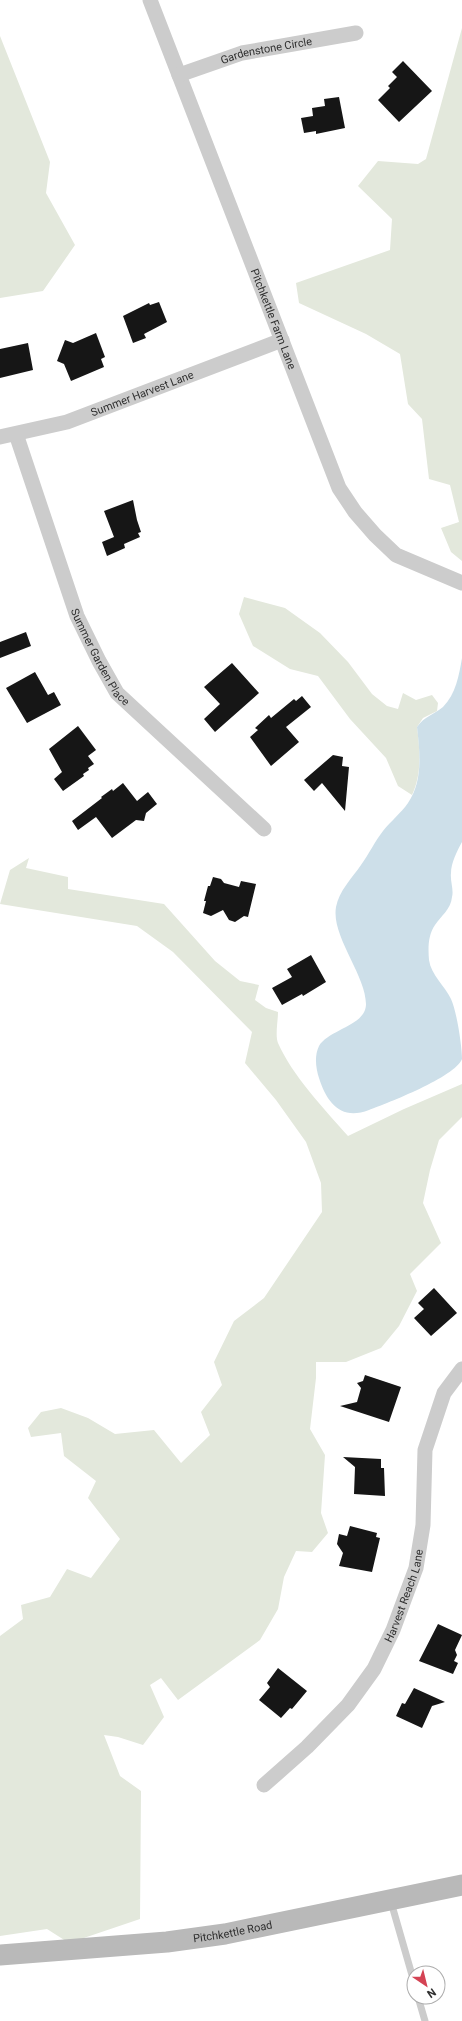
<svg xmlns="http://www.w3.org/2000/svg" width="462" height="2021" viewBox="0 0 462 2021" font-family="Roboto,sans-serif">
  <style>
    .green { fill: #e3e8dc }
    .water { fill: #cddfe9 }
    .building { fill: #161616 }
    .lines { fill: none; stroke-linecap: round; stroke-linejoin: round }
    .service { stroke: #ccc; stroke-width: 7 }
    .minor { stroke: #ccc; stroke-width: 15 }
    .secondary { stroke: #b9b9b9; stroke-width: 21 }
    .labels { text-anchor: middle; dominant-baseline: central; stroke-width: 4; stroke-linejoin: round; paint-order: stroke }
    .street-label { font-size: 11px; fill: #2f2f2f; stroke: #fff }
  </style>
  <rect width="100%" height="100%" fill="#fff"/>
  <path class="green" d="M462,28v533l-11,-9 -10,-24 18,-6 -9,-37 -21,-6 -7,-60 -14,-15 -8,-50 -34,-20 -67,-31 -3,-20 94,-33 2,-31 -34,-33 20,-25 40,3 8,-5z
    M0,36l50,126 -4,31 29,52 -32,46 -43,7z
    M244,597l41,11 35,25 28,29 24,32 15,12 11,3 5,-16 13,7 16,-5 6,8 -1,8 -14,7 -6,9c3,23 5,47 -5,68l-14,-9 -12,-28 -36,-39 -32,-43 -28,-7 -37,-23 -14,-32z
    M29,858l-3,10 42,9v12l96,15 51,57 25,20 19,4 -4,15 11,8 12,4c0,9 -3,23 0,31 14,32 47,67 70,93l56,-27 58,-25v33l-23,23 -9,30 -7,33 18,40 -31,31 7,17 -18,35 -18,22 -35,14h-30v16l-6,51 15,26 -4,58 7,20 -16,19 -16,-1 -12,26 -6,32 -18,31 -82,60 -17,-22 -11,7 14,32 -21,28 -25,-8 -14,-2 16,41 21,15 -1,128 -71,24 -22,-14 -47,7v-300l23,-17 -2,-14 29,-8 17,-28 24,9 29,-39 -32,-41 8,-17 -32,-25 -3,-23 -30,4 -3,-9 13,-16 20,-4 27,10 27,16 39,-4 27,33 29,-28 -9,-23 21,-27 -8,-23 20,-41 30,-23 58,-86 -1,-29 -15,-41 -30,-42 -31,-37 7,-31 -79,-80 -36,-26 -137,-22 10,-34z"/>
  <path class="water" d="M462,658v184c-5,9 -11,21 -11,31 -1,8 3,17 1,24 -1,12 -11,19 -17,28 -7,10 -7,23 -6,35 2,15 16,26 22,39 6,13 11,48 11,60 -7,18 -74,44 -93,51 -28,11 -42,-7 -50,-32 -3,-9 -5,-22 0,-32 10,-17 47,-20 47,-42 0,-29 -35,-68 -30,-97 3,-16 16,-29 25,-42 8,-11 14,-24 22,-34 8,-10 18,-18 25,-28 15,-22 12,-50 9,-76 8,-11 16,-12 26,-20 13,-13 16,-32 19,-49z"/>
  <path class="building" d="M403,61l29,30 -33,31 -21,-22 12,-12 -2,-2 9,-9 -5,-5z
    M339,97l6,31 -29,6v-3l-12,2 -3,-15 12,-2 -1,-8 13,-2 -1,-7z
    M159,302l8,20 -23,12 2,4 -13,5 -10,-27 26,-13 1,2z
    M96,333l9,24 -4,2 3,8 -33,14 -7,-17 -7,-3 8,-21 8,3z
    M28,343l5,27 -33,8v-29z
    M133,500l4,20 4,12 -3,1 2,4 -16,7 1,4 -18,8 -5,-14 12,-5 -10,-26z
    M26,632l5,14 -31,12v-16z
    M232,663l27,30 -44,39 -11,-13 16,-15 -16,-17z
    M35,672l13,23 6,-3 7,13 -34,18 -21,-35z
    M302,696l9,11 -25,20 13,15 -28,24 -21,-29 8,-7 -3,-2 14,-13 2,3 23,-19 2,2z
    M78,726l18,24 -8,6 6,8 -6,4 1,2 -6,4 1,2 -21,15 -9,-12 8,-7 -13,-23z
    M333,755l10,2 -1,9 7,1 -4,44 -23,-28 -8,8 -10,-11z
    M123,783l14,18 11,-9 9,12 -11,9 -2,8 -8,-1 -24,18 -16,-21 -18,13 -6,-9 30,-23 -1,-1 11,-8 1,2z
    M213,877l8,2 3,4 15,4 2,-6 15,3 -8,33 -4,-1 -9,6 -6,-2 -6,-10 -12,6 -8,-3 3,-12h-2l4,-15h2z
    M311,955l15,27 -23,14 -1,-2 -20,11 -10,-17 20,-11 -5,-8z
    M434,1288l23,25 -26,23 -17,-18 10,-9 -6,-6z
    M365,1375l36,12 -12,35 -49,-16 17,-4 4,-14 -4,-5 6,-2z
    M343,1457l38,2v9h3l1,28 -31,-2 1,-27z
    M350,1526l27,7 -1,4 4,1 -8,34 -33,-6 4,-13 -6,-9 2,-10 8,2z
    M438,1624l24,11 -7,15 2,5 -3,6 4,2 -5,11 -34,-13z
    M278,1668l29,23 -15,18 -2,-1 -9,10 -22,-18 11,-13 -3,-4z
    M414,1688l31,14 -13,4 -10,22 -26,-12 6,-13 3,1z"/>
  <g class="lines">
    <path class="service" d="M391,1902l23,80
      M418,1997l7,24"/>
    <g class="minor">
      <path id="s1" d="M150,0l189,488 16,24 20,23 21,20 66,28"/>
      <path id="s2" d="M179,75l63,-22 114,-20"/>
      <path id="s3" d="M16,434l61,182 22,45 18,32 147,136"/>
      <path id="s4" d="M0,437l67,-15 215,-82"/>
      <path id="s5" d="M264,1785l43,-38 41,-42 26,-36 19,-39 23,-62 7,-43 2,-75 19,-57 18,-24"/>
    </g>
    <path class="secondary" id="s6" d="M0,1955l167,-13 58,-8 237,-49"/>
  </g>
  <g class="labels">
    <g class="street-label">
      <text stroke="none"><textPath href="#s2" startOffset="91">Gardenstone Circle</textPath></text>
      <text stroke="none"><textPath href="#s1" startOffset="342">Pitchkettle Farm Lane</textPath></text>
      <text stroke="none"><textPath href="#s4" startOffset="149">Summer Harvest Lane</textPath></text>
      <text stroke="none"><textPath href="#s3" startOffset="239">Summer Garden Place</textPath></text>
      <text stroke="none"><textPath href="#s5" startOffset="240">Harvest Reach Lane</textPath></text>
      <text stroke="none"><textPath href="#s6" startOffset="234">Pitchkettle Road</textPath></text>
    </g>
  </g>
  <g transform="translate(426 1985) rotate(145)"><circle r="19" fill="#ffffff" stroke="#acacac"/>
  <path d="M0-3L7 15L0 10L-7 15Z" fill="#d44354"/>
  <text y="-6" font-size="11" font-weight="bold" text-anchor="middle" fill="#2f2f2f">N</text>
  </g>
</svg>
